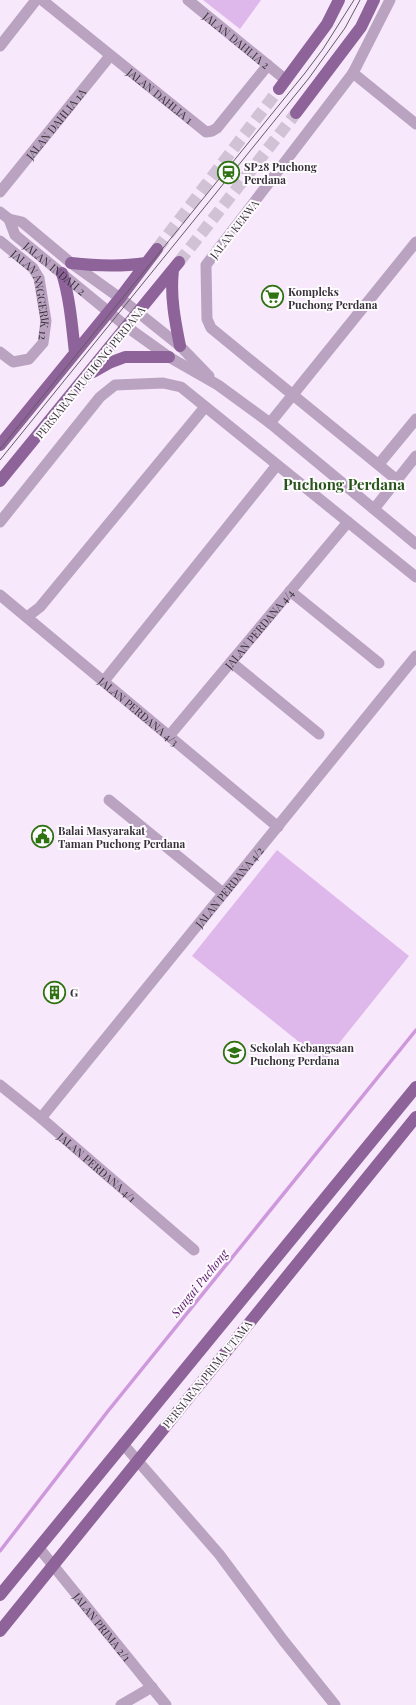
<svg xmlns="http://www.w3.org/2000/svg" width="416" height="1705" viewBox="0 0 416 1705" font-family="'Playfair Display',serif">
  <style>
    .park { fill: #dfb8eb }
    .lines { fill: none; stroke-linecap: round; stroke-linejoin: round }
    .stream { stroke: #ce99dc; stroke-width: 3.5 }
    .major-tunnel { stroke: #d1c3d5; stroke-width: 12; stroke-dasharray: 12 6; stroke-linecap: butt }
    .minor { stroke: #baa3c1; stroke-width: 11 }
    .major { stroke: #8d6399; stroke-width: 12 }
    .tram { stroke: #635a65; stroke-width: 1 }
    .labels { text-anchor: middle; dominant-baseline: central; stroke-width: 4; stroke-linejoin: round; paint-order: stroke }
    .street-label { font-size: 11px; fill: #373139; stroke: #fefbff }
    .poi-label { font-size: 11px; font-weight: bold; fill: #373139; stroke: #fefbff; text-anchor: start }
    .water-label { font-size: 12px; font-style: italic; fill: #591869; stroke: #fefbff }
    .district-label { font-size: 15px; font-weight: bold; fill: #29541a; stroke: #fefbff }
  </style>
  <rect width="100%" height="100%" fill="#f8e8fc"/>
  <path class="park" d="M203,0h58l-21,29z
    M277,850l132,106 -85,106 -132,-106z"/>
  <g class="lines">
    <path class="stream" d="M0,1551l108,-140 308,-381"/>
    <path class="major-tunnel" d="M157,249l122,-160
      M179,262l117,-149"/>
    <g class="minor">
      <path id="s1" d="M42,0l164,132 6,-1 5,-3 51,-63"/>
      <path id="s2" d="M188,0l98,80"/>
      <path d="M390,0l-37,73 -147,192 1,54 4,9 186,152"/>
      <path d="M0,46l36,-46"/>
      <path d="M353,73l63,51"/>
      <path id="s3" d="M0,192l110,-136"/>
      <path d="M0,212l9,7 13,3 49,41 49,35 60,48 29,30"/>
      <path id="s4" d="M9,219l6,16 112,92 42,30 49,28 52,38 146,121"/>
      <path id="s5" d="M0,241l33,27 6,10 7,43 -3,22 -14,16 -16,3 -13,-10"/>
      <path d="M270,423l146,-181"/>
      <path d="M379,464l37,-45"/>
      <path d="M374,509l42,-53"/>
      <path d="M0,522l100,-125 15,-12 48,-2 18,4 235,190"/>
      <path d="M290,591l89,72"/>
      <path id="s6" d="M0,595l278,232"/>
      <path d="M27,617l13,-10 165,-200"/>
      <path d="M231,662l88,72"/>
      <path d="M104,681l173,-216"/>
      <path id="s7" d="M169,736l179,-214"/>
      <path d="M109,800l114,93"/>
      <path id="s8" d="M0,1085l41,33 153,132"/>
      <path id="s9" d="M41,1118l375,-462"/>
      <path d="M123,1444l96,110 64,86 52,65"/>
      <path id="s10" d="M39,1548l127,157"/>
      <path d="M121,1705l31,-18"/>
    </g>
    <path class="major" d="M279,89l48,-65 12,-24
      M296,113l65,-86 13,-27
      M71,263c26,3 49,4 75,0
      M173,270c-3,26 2,51 7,76
      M62,273c8,26 10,53 13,80
      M93,372l16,-9 16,-6h44
      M0,445l120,-147 37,-49
      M0,481l179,-219
      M0,1595l416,-508
      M0,1631l416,-514"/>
    <path class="tram" d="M0,449l305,-376 18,-24 31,-49
      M0,460l309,-382 36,-50 15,-28"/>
  </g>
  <defs>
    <symbol id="station-ring" viewBox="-11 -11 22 22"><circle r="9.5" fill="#fefbff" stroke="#2e7211" stroke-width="1.5"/><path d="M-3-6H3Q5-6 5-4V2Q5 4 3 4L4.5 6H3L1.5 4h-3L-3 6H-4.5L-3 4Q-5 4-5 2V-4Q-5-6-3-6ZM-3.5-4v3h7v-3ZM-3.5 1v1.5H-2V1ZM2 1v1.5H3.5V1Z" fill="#2e7211"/></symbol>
    <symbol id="supermarket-ring" viewBox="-11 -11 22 22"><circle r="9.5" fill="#fefbff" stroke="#2e7211" stroke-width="1.5"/><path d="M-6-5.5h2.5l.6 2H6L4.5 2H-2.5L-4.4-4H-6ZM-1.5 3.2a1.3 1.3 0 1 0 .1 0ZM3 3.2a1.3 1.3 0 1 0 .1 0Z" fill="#2e7211"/></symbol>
    <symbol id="civic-ring" viewBox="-11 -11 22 22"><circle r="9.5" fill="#fefbff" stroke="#2e7211" stroke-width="1.5"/><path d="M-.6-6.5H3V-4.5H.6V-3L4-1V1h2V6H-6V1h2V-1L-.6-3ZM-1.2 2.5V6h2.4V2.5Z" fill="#2e7211"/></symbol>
    <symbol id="building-ring" viewBox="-11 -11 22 22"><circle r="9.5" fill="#fefbff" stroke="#2e7211" stroke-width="1.5"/><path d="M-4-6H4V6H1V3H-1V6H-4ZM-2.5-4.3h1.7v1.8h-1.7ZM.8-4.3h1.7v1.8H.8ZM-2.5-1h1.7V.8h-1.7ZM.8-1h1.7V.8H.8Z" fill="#2e7211"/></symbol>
    <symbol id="school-ring" viewBox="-11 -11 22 22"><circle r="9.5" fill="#fefbff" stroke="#2e7211" stroke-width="1.5"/><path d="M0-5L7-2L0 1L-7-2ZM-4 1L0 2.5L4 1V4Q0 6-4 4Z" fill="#2e7211"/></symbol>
  </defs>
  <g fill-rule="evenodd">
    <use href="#station-ring" x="216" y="160" width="25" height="25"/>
    <use href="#supermarket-ring" x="260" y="284" width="25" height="25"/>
    <use href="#civic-ring" x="30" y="824" width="25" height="25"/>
    <use href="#building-ring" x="42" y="980" width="25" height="25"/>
    <use href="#school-ring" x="222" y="1040" width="25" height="25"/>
  </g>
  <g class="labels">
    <g class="street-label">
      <text stroke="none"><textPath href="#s2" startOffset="63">JALAN DAHLIA 2</textPath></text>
      <text stroke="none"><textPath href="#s1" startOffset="152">JALAN DAHLIA 1</textPath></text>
      <text stroke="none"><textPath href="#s3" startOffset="88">JALAN DAHLIA 1A</textPath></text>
      <text transform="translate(234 229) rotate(-52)">JALAN KEKWA</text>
      <text stroke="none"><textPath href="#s4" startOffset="69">JALAN INDAH 2</textPath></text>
      <text stroke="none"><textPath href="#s5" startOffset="67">JALAN ANGGERIK 12</textPath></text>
      <text transform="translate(90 372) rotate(-51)">PERSIARAN PUCHONG PERDANA</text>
      <text stroke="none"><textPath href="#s7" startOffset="140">JALAN PERDANA 4/4</textPath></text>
      <text stroke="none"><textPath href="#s6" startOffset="181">JALAN PERDANA 4/3</textPath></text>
      <text stroke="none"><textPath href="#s9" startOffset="298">JALAN PERDANA 4/2</textPath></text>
      <text stroke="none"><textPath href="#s8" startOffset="127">JALAN PERDANA 4/1</textPath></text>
      <text transform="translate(207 1374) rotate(-51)">PERSIARAN PRIMA UTAMA</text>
      <text stroke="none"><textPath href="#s10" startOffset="101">JALAN PRIMA 2/1</textPath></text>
    </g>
    <g class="poi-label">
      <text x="244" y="166">SP28 Puchong<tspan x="244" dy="13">Perdana</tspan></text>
      <text x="288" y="291">Kompleks<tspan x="288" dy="13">Puchong Perdana</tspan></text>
      <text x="58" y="830">Balai Masyarakat<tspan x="58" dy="13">Taman Puchong Perdana</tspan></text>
      <text x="70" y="992">G</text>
      <text x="250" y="1047">Sekolah Kebangsaan<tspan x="250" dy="13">Puchong Perdana</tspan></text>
    </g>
    <g class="water-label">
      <text transform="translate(199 1283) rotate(-51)">Sungai Puchong</text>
    </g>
    <g class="district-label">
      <text x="344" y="484">Puchong Perdana</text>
    </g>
  </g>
</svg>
